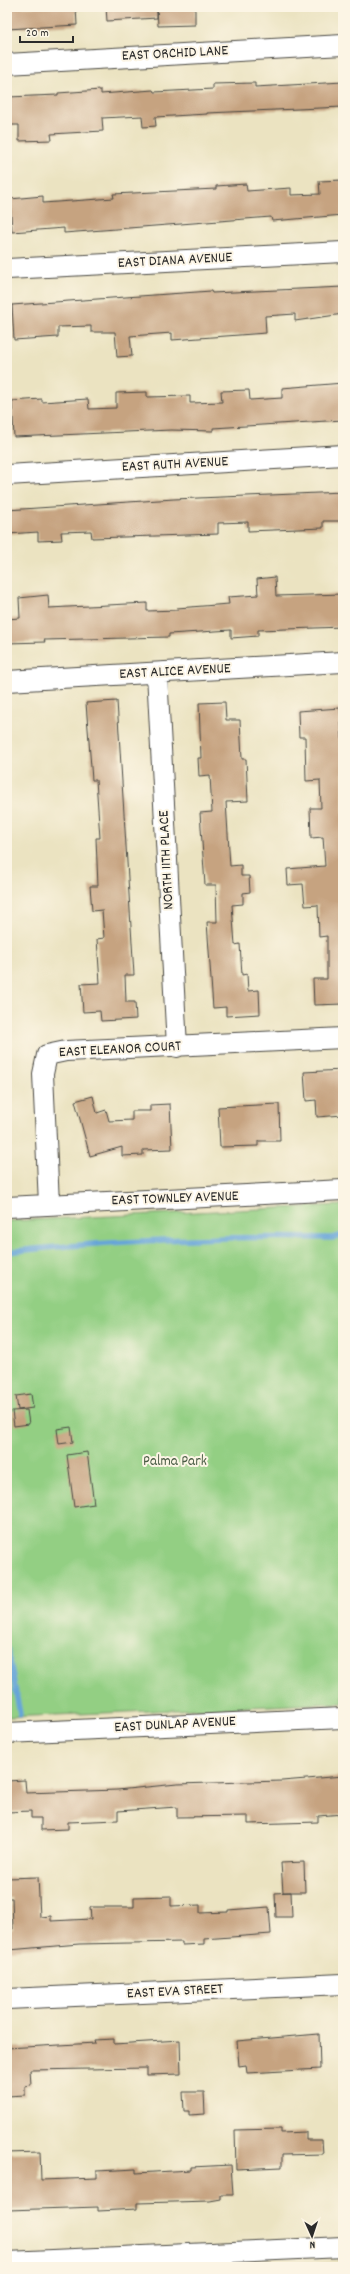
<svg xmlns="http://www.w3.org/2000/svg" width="350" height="2274" viewBox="0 0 350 2274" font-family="Dekko,sans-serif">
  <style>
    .green { fill: #93cf83; stroke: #5f7d57 }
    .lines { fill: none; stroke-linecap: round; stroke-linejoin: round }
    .stream { stroke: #66a5d8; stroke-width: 5.5 }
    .building { fill: #c6a380 }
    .minor-casing { stroke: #484742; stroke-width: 22 }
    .minor { stroke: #fff; stroke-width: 20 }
    .labels { text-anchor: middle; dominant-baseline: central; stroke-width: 4; stroke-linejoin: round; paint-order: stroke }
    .street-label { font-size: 15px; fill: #2b2b2b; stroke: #fcf5e5 }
    .park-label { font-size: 15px; fill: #4a5c45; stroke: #fcf5e5 }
  </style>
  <rect width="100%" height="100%" fill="#fcf5e5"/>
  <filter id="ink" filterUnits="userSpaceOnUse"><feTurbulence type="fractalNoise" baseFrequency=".025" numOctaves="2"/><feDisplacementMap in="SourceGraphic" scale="8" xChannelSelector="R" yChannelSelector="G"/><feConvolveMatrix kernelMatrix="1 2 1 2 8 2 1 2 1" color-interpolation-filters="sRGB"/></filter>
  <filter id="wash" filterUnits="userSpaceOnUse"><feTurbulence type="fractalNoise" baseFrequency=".012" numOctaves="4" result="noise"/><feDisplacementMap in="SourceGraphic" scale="16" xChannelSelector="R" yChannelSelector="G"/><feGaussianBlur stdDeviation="0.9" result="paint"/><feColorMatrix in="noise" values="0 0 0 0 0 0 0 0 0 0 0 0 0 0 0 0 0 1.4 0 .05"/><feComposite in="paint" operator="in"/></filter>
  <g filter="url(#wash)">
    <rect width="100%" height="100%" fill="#ebe3c1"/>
    <path class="green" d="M343,1205v498l-336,14v-496z"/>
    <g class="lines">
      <path class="stream" d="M7,1252c108,-12 217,-16 325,-14l11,-3
        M7,1646l13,68"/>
    </g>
    <g id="blocks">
      <path class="building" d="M7,7h69l1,18 -70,4z
        M106,7h51v11l-50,3z
        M157,7h38v18l-37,1z
        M343,82v25l-136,6v1l-52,3 1,9 -13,1 -1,-11 -40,2 1,13 -52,3 1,6 -33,1v-16h-11v-28l50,-2v-2l43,-3v4l52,-4 1,2 59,-3v-5l42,-1v4z
        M343,180v35l-71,6 -1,-4 -207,16v-5l-52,4 -2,-33 33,-3v7l71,-5 -1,-4 103,-5v-3l30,-2 1,7 44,-3v7l29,-1 -1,-13z
        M343,287v27l-48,7v-7l-30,2 1,17 -94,7v-7l-42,3 2,20 -15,1 -2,-25h-24v-6l-33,1v10l-44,3 -2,-35 199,-14 1,2z
        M343,383v37l-130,8v3l-42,-1 -157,7 -2,-36 30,-2v3l46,-3 1,10 27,-1v-15l31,-1v5l43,-1v7l32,-1 -1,-11 28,-1 1,10 32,-2v-10z
        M343,492v29h-20v7l-75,3v-9l-30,1v11l-126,4 -1,-7 -30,1 1,8 -24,1v-9l-31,2v-24l167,-11z
        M275,577l1,19 67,-2v33l-85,3v6l-27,2v-8l-62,4v3l-125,3 1,2 -38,1v-24l13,-1 -1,-20 29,-3 1,13 98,-5v8l31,-1 -1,-2 52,-4 -1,-7 30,-2 -1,-16z
        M117,701l17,274h-9l1,27h9l1,17 -35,2 -1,-10 -17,1 -2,-28 19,-1 -3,-44 7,-1 -2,-28 -10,1 -2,-25h8l-2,-48h4l-4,-58h-4l-6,-77z
        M225,702l1,18h14l2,39h4l2,42 -22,1 4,64 11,-1v11h8l1,16 -7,1v11l-11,1 3,40 5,-1 2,31 5,-1 1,17 11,-1 1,24 -34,2v-9l-13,1 -6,-86h10l-1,-37h-11l-5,-72 12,-1 -2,-37 -11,1 -1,-18h3l-2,-55z
        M340,708l3,45v251l-29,1 -1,-26h14v-43l-8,1 -1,-32 -13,1 -2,-22 -15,1 -1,-16 38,-3 -2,-29 -12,1 -1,-30h11l-1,-28 -14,1 -1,-44h-6l-1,-26z
        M343,1070v45l-26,2 -1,-17 -10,1 -2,-29z
        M93,1096l4,17 9,-3 3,11 23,-1v-9h18v-6l20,-1 2,45 -29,1v5l-21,1v-9l-32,9 -15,-55z
        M279,1104l1,37h-22v5l-38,1 -2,-40z
        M31,1394l2,14 -15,2 -2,-14z
        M27,1410l2,14 -15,2 -2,-15z
        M71,1427l2,15 -14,2 -2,-15z
        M87,1452l7,52 -20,3 -7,-52z
        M343,1776v38l-25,2v6l-70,2v-8l-71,1v-10l-59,4v9l-50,2v7l-27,1v-12h-10v-7l-24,1v-31l18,-1 1,13 91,-3 60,-6 105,-3z
        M304,1862l1,30h-22l-2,-29z
        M38,1877l2,40 11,-1v5l40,-2 -1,-12h44v-10l37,-1v10l29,-1v8l28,-1v-2l41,-3 2,27 -67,5v5l-22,1v-3l-103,2 -70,6 -1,-20 5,-1 -1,-31h-4l-1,-20z
        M291,1892l1,25h-16l-1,-24z
        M319,2034l1,35 -73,4 -1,-8 -7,1 -2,-25z
        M114,2039v5l66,-4 1,34 -34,1v-7l-117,2 1,15 -6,1v9l-18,1v-48l88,-5 -1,-3z
        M183,2092h21l1,22 -16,1v-4h-5z
        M281,2129v4l25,-1v8h16l1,14 -41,1v12l-46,2 -1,-39z
        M40,2152l1,28 56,-2v-7l39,-2v4l55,-3v-3l40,-2 2,30h-12v4l-11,2 -73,2v6l-39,2v-4l-90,3 -1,-57z"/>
    </g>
  </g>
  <g filter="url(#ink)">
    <use href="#blocks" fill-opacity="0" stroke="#484742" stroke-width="1"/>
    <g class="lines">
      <defs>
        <path id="minor" d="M7,64l336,-19
          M7,269l336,-17
          M7,475l336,-20
          M157,673l20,374
          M7,681l336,-19
          M49,1204l-6,-130 4,-19 19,-4 277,-13
          M7,1207l336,-17
          M7,1733l336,-15
          M7,1999l336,-15
          M7,2262l336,-15"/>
      </defs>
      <use href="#minor" class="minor-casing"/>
      <use href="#minor" class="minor"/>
    </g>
  </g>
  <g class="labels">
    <g class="street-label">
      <text transform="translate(175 54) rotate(-3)">EAST ORCHID LANE</text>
      <text transform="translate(175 261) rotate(-3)">EAST DIANA AVENUE</text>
      <text transform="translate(175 465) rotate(-3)">EAST RUTH AVENUE</text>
      <text transform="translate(175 672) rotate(-3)">EAST ALICE AVENUE</text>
      <text transform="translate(167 860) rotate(-93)">NORTH 11TH PLACE</text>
      <text transform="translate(120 1050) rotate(-3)">EAST ELEANOR COURT</text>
      <text transform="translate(175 1199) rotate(-2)">EAST TOWNLEY AVENUE</text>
      <text transform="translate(175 1725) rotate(-3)">EAST DUNLAP AVENUE</text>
      <text transform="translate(175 1992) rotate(-3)">EAST EVA STREET</text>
    </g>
    <g class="park-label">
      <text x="175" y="1462">Palma Park</text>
    </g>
  </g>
  <rect width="350" height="2274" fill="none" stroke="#fcf5e5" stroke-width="24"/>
  <g transform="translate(312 2236) rotate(177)" stroke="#fcf5e5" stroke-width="3" paint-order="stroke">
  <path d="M0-3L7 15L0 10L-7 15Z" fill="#2b2b2b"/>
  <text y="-6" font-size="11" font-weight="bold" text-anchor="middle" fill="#2b2b2b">N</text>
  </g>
  <path d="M20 36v6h53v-6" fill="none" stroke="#2b2b2b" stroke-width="2"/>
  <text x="26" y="36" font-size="12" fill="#2b2b2b" stroke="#fcf5e5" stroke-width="3" paint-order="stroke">20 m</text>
</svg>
